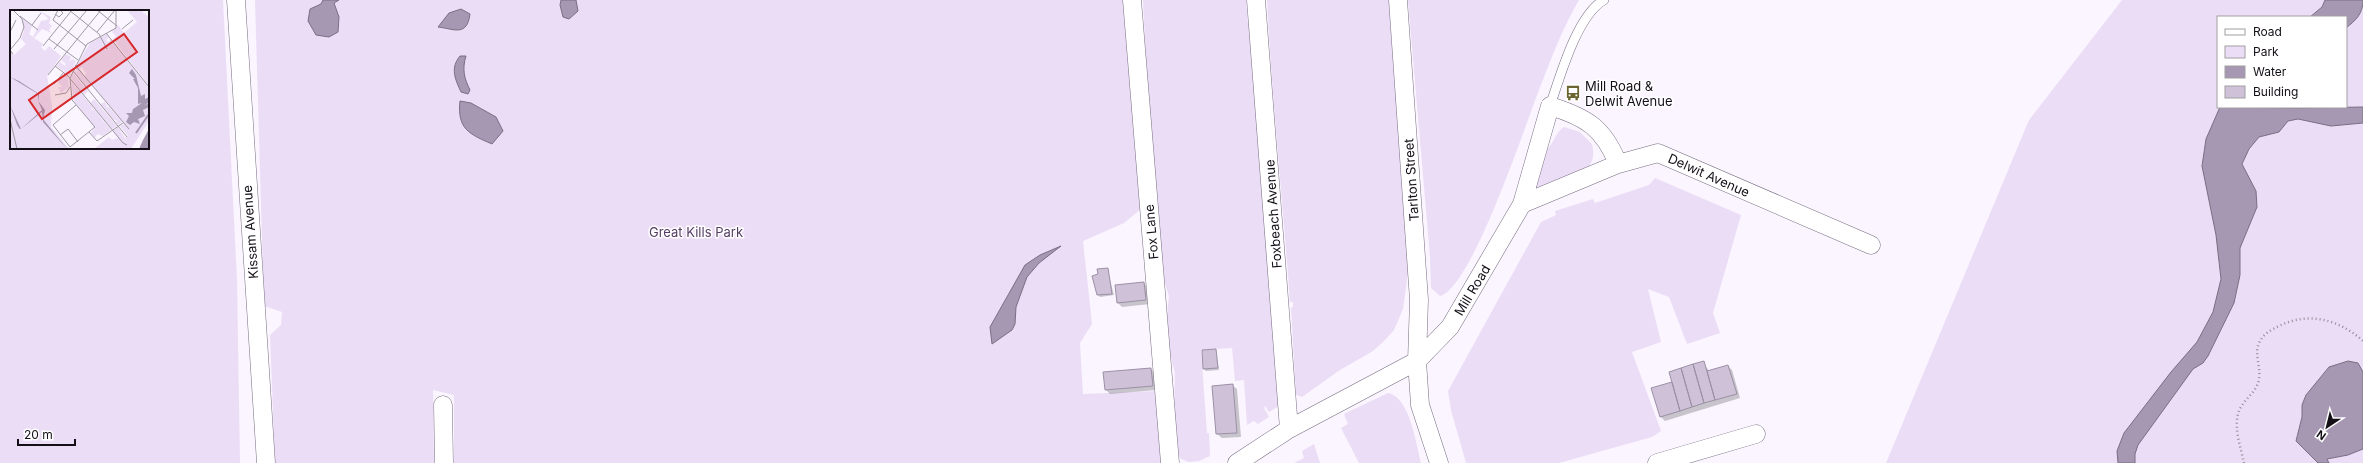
<svg xmlns="http://www.w3.org/2000/svg" width="2363" height="463" viewBox="0 0 2363 463" font-family="Inter,sans-serif">
  <style>
    .green { fill: #ebddf6; fill-rule: evenodd }
    .water { fill: #a697b2; stroke: #7a6e84 }
    .shadow { fill: #0003 }
    .building { fill: #cec1d8; stroke: #9c90a6 }
    .lines { fill: none; stroke-linecap: round; stroke-linejoin: round }
    .lane-casing { stroke: #776c80; stroke-width: 10 }
    .street-casing { stroke: #776c80; stroke-width: 19 }
    .path { stroke: #948f98; stroke-width: 2.5; stroke-dasharray: 1 3; stroke-linecap: butt }
    .lane { stroke: #fff; stroke-width: 9 }
    .street { stroke: #fff; stroke-width: 18 }
    .labels { text-anchor: middle; dominant-baseline: central; stroke-width: 3; stroke-linejoin: round; paint-order: stroke }
    .poi-label { font-size: 13px; fill: #140f17; stroke: #fff; text-anchor: start }
    .street-label { font-size: 13px; fill: #140f17; stroke: #fff }
    .park-label { font-size: 13px; fill: #543d65; stroke: #fff }
    .inset-river { fill: none; stroke: #a697b2; stroke-width: 2 }
    .inset-road { fill: none; stroke: #9e99a2; stroke-width: 1 }
    .view { fill: #d62828; fill-opacity: 0.15; stroke: #d62828; stroke-width: 2 }
    .inset-edge { fill: none; stroke: #140f17; stroke-width: 2 }
  </style>
  <rect width="100%" height="100%" fill="#faf5fe"/>
  <path class="green" d="M0,0h223l14,280 3,183h-240zM11,11h137v137h-137z
    M255,0h872l15,208 -18,15 -41,18 9,83 -12,19 3,51 74,-3 8,72h-711v-68l-21,-5 1,73h-159l-5,-128 11,-10 1,-13 -18,-6z
    M1143,0h103l2,24 3,1 28,381 -10,6 -4,-6 -1,2 5,9 -11,7 -4,-3 -7,4 -3,-45 -9,1 -3,-33 -31,2 6,83h2l1,23 -11,5 -10,1 -8,-3 -4,-5 -3,-35 1,-46 -7,-27 -2,-20 3,-30 -7,-22 -10,-90z
    M1267,0h126l17,258 -7,51 -9,21 -10,11 -11,10 -33,19 -38,27 -6,-2 -5,-87 2,-1v-5h-3c-7,-101 -18,-201 -23,-302z
    M1408,0h171c-14,24 -25,51 -35,77 -15,36 -71,211 -104,219l-9,-8 -1,-31z
    M2122,0h241v463h-477l143,-343zM2218,17h128v90h-128z
    M1564,127l16,5 12,12c2,9 2,16 -4,24l-50,20 -3,-2 7,-33c11,-5 12,-20 22,-26z
    M1655,178l86,37 -28,98 7,20 -33,11 -18,-47 -21,-8 13,53 -29,10 29,79 -9,6 -93,26h-93l-15,-53 -3,-19 93,-169 15,-7 -1,-4 38,-12 2,4 54,-18z
    M1388,393c22,4 28,51 33,70h-62l-18,-35 7,-4 -4,-10z
    M1314,444l6,19h-26l10,-5 -2,-7z"/>
  <path class="water" d="M323,0h16l-5,3 5,14 -1,15 -9,5 -13,-2 -8,-14 2,-12 11,-5z
    M561,0h15l2,11 -9,8 -6,-2 -3,-12z
    M2325,0h38c0,14 -7,20 -17,28v-11h-36l12,-10z
    M461,9l9,5c-3,23 -16,15 -32,13l11,-14z
    M460,56h6c-4,13 -2,22 4,34l-2,4 -7,-2c-6,-13 -11,-24 -1,-36z
    M460,101l11,2 25,14 7,14 -11,13c-23,-10 -35,-15 -32,-43z
    M2220,107l77,1 66,-1v16l-32,3 -33,-7 -10,2 -9,11 -20,5 -10,12 -7,15 14,27 1,16 -17,41v27l-6,28 -26,53 -5,7 -10,6 -55,76 -3,9v9h-17l-1,-12 7,-18 47,-61 26,-30 16,-30 8,-33 -5,-44 -14,-69 4,-27z
    M1061,246l-22,17 -12,14 -11,30 -1,17 -3,6 -20,14 -2,-17 35,-62 15,-10z
    M2348,361l10,2 5,9v77l-15,6 -21,4 2,4h-11l-22,-22 6,-24v-12l4,-10 23,-28z"/>
  <path class="shadow" d="M1107,269l7,26 -14,2 -2,-2 1,-21z
    M1144,283l4,5 2,16 -28,3 -4,-4z
    M1216,350l3,20 -13,1 -2,-2z
    M1703,362l6,9 19,-5 4,4 8,28 -75,23 -5,-5 13,-33z
    M1151,369l4,4 1,17 -46,4 -4,-4z
    M1232,385l5,4 4,48 -19,1 -5,-4z"/>
  <path class="building" d="M1108,268l4,26 -15,1 -5,-19 6,-2 -1,-5z
    M1144,282l2,18 -29,3 -2,-18z
    M1216,349l2,19 -15,1 -1,-19z
    M1704,361l11,39 -11,3 -11,-39z
    M1693,364l11,39 -12,4 -11,-39z
    M1728,365l9,29 -22,6 -8,-29z
    M1151,368l2,18 -48,4 -2,-18z
    M1681,368l11,39 -12,4 -11,-39z
    M1672,382l8,29 -20,6 -9,-29z
    M1233,384l4,49 -21,1 -4,-48z"/>
  <g class="lines">
    <defs>
      <path id="lane" d="M1550,106c10,-29 27,-91 54,-106"/>
      <path id="street" d="M236,0l30,463
        M1132,0l38,463
        M1256,0l33,429
        M1398,0l21,300 -2,61 3,44 19,58
        M1522,204l96,-40 40,-11 213,92
        M443,405l1,58
        M1237,463l52,-34 128,-68 33,-34 72,-123 28,-98c36,11 54,22 68,58
        M1657,463l99,-29"/>
    </defs>
    <use href="#lane" class="lane-casing"/>
    <use href="#street" class="street-casing"/>
    <path class="path" d="M2244,463c-3,-15 -12,-39 -4,-54 5,-11 17,-17 19,-30 2,-13 -5,-24 0,-36 4,-9 12,-13 20,-17 30,-15 61,-6 84,15"/>
    <use href="#lane" class="lane"/>
    <use href="#street" class="street"/>
  </g>
  <defs>
    <symbol id="bus-bare" viewBox="-9 -9 18 18"><path d="M-5-6H5V4H4V6H2V4H-2V6H-4V4H-5ZM-3.5-4V0h7V-4ZM-3.5 1.2v1.5H-2V1.2ZM2 1.2v1.5H3.5V1.2Z" fill="#6d6531" stroke="#fff" stroke-width="2.5" paint-order="stroke"/></symbol>
  </defs>
  <g fill-rule="evenodd">
    <use href="#bus-bare" x="1562" y="82" width="22" height="22"/>
  </g>
  <g class="labels">
    <g class="poi-label">
      <text x="1585" y="86">Mill Road &amp;<tspan x="1585" dy="15">Delwit Avenue</tspan></text>
    </g>
    <g class="street-label">
      <text transform="translate(1709 175) rotate(24)">Delwit Avenue</text>
      <text transform="translate(1411 180) rotate(-94)">Tarlton Street</text>
      <text transform="translate(1273 214) rotate(-94)">Foxbeach Avenue</text>
      <text transform="translate(250 232) rotate(-94)">Kissam Avenue</text>
      <text transform="translate(1151 232) rotate(-95)">Fox Lane</text>
      <text transform="translate(1472 290) rotate(-59)">Mill Road</text>
    </g>
    <g class="park-label">
      <text x="696" y="232">Great Kills Park</text>
    </g>
  </g>
  <g transform="translate(10 10)">
    <rect width="139" height="139" fill="#faf5fe"/>
    <path d="M28,0l13,7 -2,6 3,3 -3,4 3,3 -10,-4 -8,9 9,6 -2,3 4,4 4,-5 12,10 -14,20 5,29 -1,22 18,22h-59v-97l4,3 12,-11 -5,-5 3,-8 -2,-13 10,8 -3,8 4,3 8,-16 6,-1 1,-2zM117,0h13l9,7v69l-36,-47 3,-3 -4,-4 6,-7 6,8 13,-11zM97,24l2,3 -3,3 2,2 3,-3 38,49v33l-18,28h-37l15,-12 3,3 6,-2 -5,-7 5,-4 7,11 3,-2 -8,-10 4,-2 -39,-48 1,-3 -4,-6 -3,2 12,16 -3,4 -14,-18 4,1 -3,-4 15,-25zM56,44l5,3 -2,5 3,-3 4,2 -5,11 -5,-3 5,4 -1,3 -13,-10 3,-4 5,4 1,-2 -5,-4zM63,63l15,18 -4,4 -13,-17zM54,64l4,3 1,10 -8,6 -3,-6h4l-4,-5zM61,71l22,27 -3,3 4,-2 17,21 -8,6 -6,-2 -2,4 -4,-5 4,-5 -21,-27zM84,89l23,27 -5,3 -22,-26zM95,92l2,3 -1,2h3l13,15 -3,3 -4,-3 2,-2h-3l-14,-16z" fill="#ebddf6"/>
    <path d="M122,59l4,6 5,21 4,-2v5l4,-2v5l-5,4 5,-3v4l-6,3 2,6 -7,3 2,5 -6,-2 -4,3 -4,-3 3,-6 -3,-3h6l1,-4 9,-6 -4,1v-16l-5,-9h2l-6,-6zM0,67l9,4 20,13v8l6,8 -2,9 24,30 -24,-27 -1,-10 -21,17h-1l-1,-1 -2,-3 -7,-20 11,24 21,-19 -3,-7 -1,-9zM139,119v20h-10l4,-9z" fill="#a697b2"/>
    <path class="inset-river" d="M126,123l13,-19"/>
    <path class="inset-road" d="M48,0l-5,10 33,26M59,0l30,24 8,15M87,0l20,16M45,4l4,3 4,-4 -3,-3M10,6l18,14M22,15l9,-12M112,19l11,-9M0,22l6,-12M87,22l18,-22M96,23l43,54M39,29l29,21M33,36l29,-36M44,39l33,-39M3,44l-3,-4 10,-12 4,-11 -2,-8 -9,-9M65,55l54,64M45,56l13,10 55,67 4,2M63,61l54,66M38,65l53,-65M44,74l10,-12M45,85l11,-2 4,-6M66,95l-23,20 17,22 25,-20 -1,-1 -21,-25 -1,-1 -2,-22 17,-34 29,-16v-18M0,109l7,30M79,122l8,9 26,-18M50,125l8,-6 10,13"/>
    <path class="view" d="M114,24l13,18 -95,67 -13,-19z"/>
    <rect width="139" height="139" class="inset-edge"/>
  </g>
  <rect x="2217" y="16" width="130" height="92" fill="#ffffff" stroke="#a19fa2"/>
  <rect x="2225" y="29" width="20" height="6" fill="#ffffff" stroke="#a19fa2"/>
  <text x="2253" y="36" font-size="12" fill="#140f17">Road</text>
  <rect x="2225" y="46" width="20" height="12" fill="#ebddf6" stroke="#a19fa2"/>
  <text x="2253" y="56" font-size="12" fill="#140f17">Park</text>
  <rect x="2225" y="66" width="20" height="12" fill="#a697b2" stroke="#a19fa2"/>
  <text x="2253" y="76" font-size="12" fill="#140f17">Water</text>
  <rect x="2225" y="86" width="20" height="12" fill="#cec1d8" stroke="#a19fa2"/>
  <text x="2253" y="96" font-size="12" fill="#140f17">Building</text>
  <g transform="translate(2327 427) rotate(215)" stroke="#ffffff" stroke-width="3" paint-order="stroke">
  <path d="M0-3L7 15L0 10L-7 15Z" fill="#140f17"/>
  <text y="-6" font-size="11" font-weight="bold" text-anchor="middle" fill="#140f17">N</text>
  </g>
  <path d="M18 439v6h57v-6" fill="none" stroke="#140f17" stroke-width="2"/>
  <text x="24" y="439" font-size="12" fill="#140f17" stroke="#ffffff" stroke-width="3" paint-order="stroke">20 m</text>
</svg>
